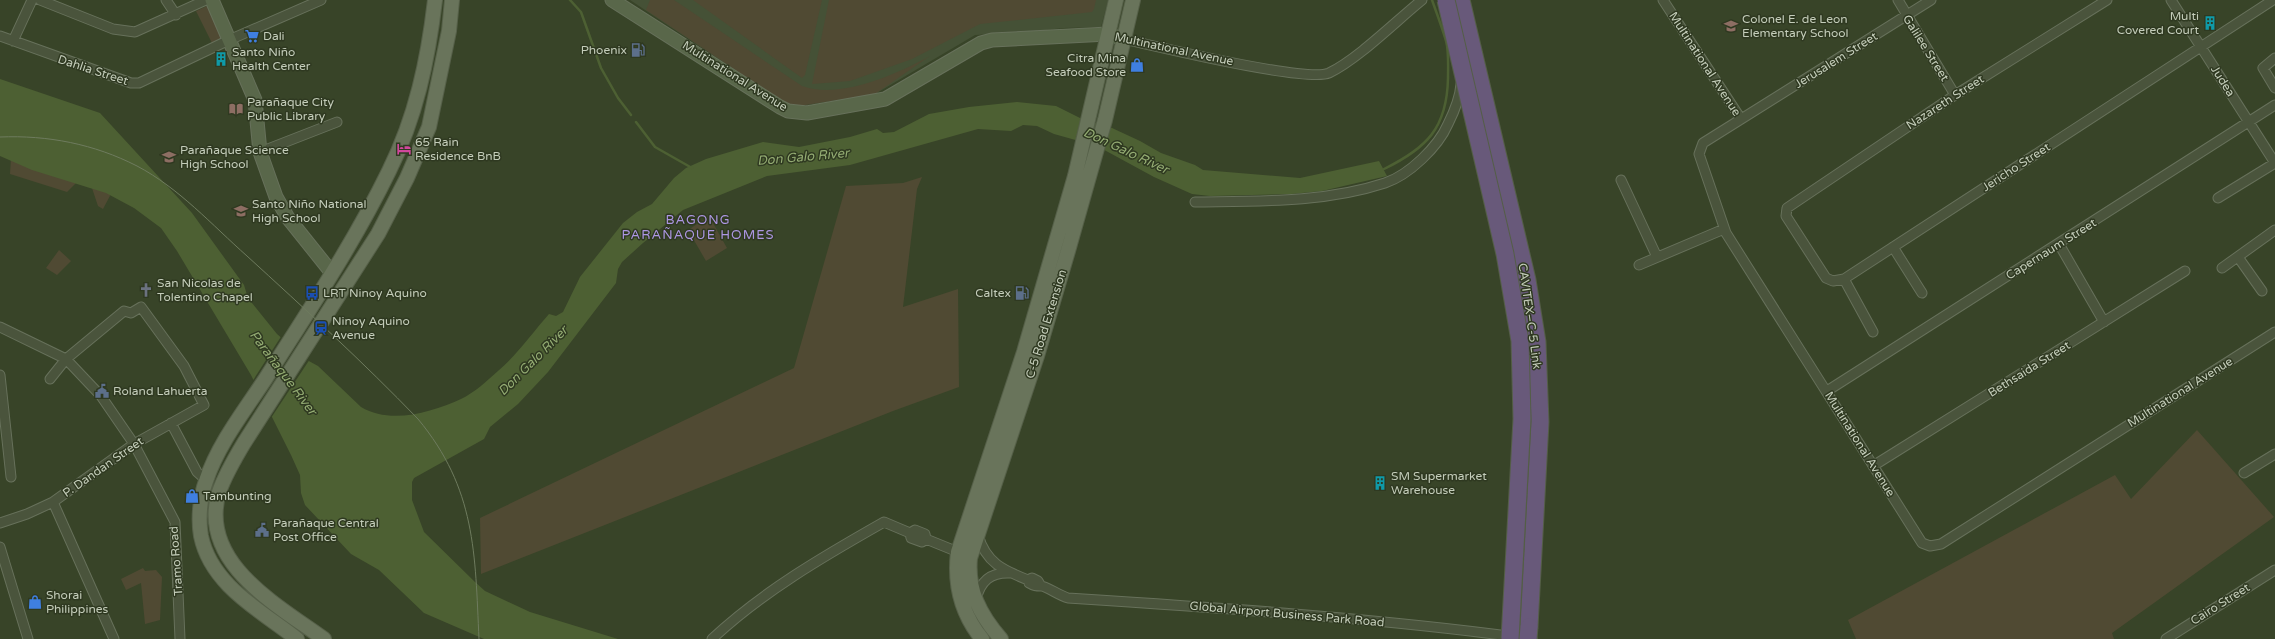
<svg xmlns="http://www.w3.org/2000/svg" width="2275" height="639" viewBox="0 0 2275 639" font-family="'Varela Round',sans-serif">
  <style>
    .airport { fill: #455136 }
    .green { fill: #504a33 }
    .water { fill: #4d6033 }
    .pier { fill: #384428 }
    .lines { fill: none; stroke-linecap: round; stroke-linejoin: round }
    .stream { stroke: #4d6033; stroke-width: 2.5 }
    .street-casing { stroke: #67715b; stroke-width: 11 }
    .secondary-casing { stroke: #67715b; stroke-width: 15 }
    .primary-casing { stroke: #566049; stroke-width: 16 }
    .highway-casing { stroke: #545e47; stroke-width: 19 }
    .street { stroke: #4a543c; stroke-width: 9 }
    .secondary { stroke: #59674a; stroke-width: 13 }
    .primary { stroke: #69745b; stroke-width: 14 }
    .highway { stroke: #68597a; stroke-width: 17 }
    .tram { stroke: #6e7b5e; stroke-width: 1 }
    .highway-bridge-casing { stroke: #545e47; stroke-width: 19; stroke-linecap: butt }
    .highway-bridge { stroke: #68597a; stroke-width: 17 }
    .labels { text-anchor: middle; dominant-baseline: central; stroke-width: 3; stroke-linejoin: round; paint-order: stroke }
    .poi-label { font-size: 12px; fill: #c4cdba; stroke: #2f3921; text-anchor: start }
    .street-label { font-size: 12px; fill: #c4cdba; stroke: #2f3921 }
    .water-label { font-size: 13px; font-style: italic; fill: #94ac73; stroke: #2f3921 }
    .neighbourhood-label { font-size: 13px; letter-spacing: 1px; fill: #ad97e3; stroke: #2f3921 }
  </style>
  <rect width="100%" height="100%" fill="#384428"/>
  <path class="airport" d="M630,0h478l-7,27 -37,1 -37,4 -52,3 -100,59 -70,11h-17z"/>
  <path class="green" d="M650,0h24l128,86c38,14 95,-12 128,-30l-55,38 -70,11h-17l-142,-95z
    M693,0h129l-17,75 -3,3z
    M829,0h267l-2,9 -2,3 -112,12 -68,35 -62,22 -38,3z
    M207,6l16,31 -11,6 -16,-32z
    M11,158l67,23 -11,11 -57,-18z
    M922,177l-5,12 -14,118 55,-18 1,98 -66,24 -412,163 -1,-56 314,-150 52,-182 57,-3z
    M92,188l20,4 -9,17 -5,-3z
    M709,216l18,32 -21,13 -18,-31z
    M59,250l12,11 -14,14 -11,-7z
    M2197,430l77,87 -162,116 2,6h-258l-8,-19 267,-145 16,24z
    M143,568l2,3 11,-1 6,7 -2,43 -15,4 -4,-41 -15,7 -5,-11z"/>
  <path class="water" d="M0,79l100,34 92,100 52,72 4,13 29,36 30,26 11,6 43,41c30,18 71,5 100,-8 13,-6 27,-19 37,-28 19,-16 35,-39 51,-57l7,2 7,-4 17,-35 43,-54 14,-11 15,-8 22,-26 12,-10 20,-9 57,-17 36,5 51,-10 27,-8 6,4 11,-1 35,-18 40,-7 48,-5 39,4 26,13 30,9 28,13 21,12 34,12 8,5 97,8 79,-17 8,15 -65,15 -31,3 -81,2 -18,-2 -38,-17 -57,-31 -43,-12 -17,-8 -14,-1 -12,6 -33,-2 -128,36 -83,11 -84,34 -40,33 -21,19 -4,7 -2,14 -68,89 -30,32 -28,23 -6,12 -70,39 -2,4v18l12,32 51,50 10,9 45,21 88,27h-134l-60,-26 -45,-43 -28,-16 -46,-49 -4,-12 -1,-18 -9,-20 -40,-80 -74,-124 -16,-23 -27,-20 -28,-15 -74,-23 -32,-14z"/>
  <path class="pier" d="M282,335l28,24 -39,59 -19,-36z"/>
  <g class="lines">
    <path class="stream" d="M570,0l11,12 20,56 17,30 13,17
      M636,122l19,25 37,21
      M1384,169c43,-21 63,-41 64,-91 0,-12 1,-26 -2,-37 -4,-14 -9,-27 -14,-41"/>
    <defs>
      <path id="street" d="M40,0l73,29 22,3 71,-32
        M166,0l10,15
        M1663,0l78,119
        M1898,0l57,95
        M1931,0l-228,143 -4,11 27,79 196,310 8,3 11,-2 334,-212
        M2107,0l-152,95 -168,113 -1,8 40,62 7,3 11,-2 429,-279
        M2171,0l104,163
        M0,36l131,47h8l90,-43 92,-40
        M1123,39c32,7 184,44 206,34 29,-14 67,-52 93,-73
        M13,41l19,-41
        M2275,58l-12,10 12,20
        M260,152l77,-30
        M1621,180l36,77
        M2218,198l57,-35
        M1195,202c63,-1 129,1 190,-19 24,-8 53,-36 63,-59 6,-12 12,-26 13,-40
        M2059,244l45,78
        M1893,247l29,46
        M2238,257l24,34
        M1639,265l85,-36
        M2222,268l53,-38
        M1844,279l29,53
        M0,327l66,32 35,37 33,48 41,78 5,117
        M0,375l11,102
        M1827,391l448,-286
        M171,423l26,49 9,8
        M1873,466l312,-195
        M2244,473l31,-19
        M53,502l61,137
        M0,523l27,-9 26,-12 81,-58 70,-39 -20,-39 -43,-59 -10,6 -7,-2 -58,48 -16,20
        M910,533l5,-3 10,4 1,5 32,13
        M978,535c8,28 25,35 50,45l4,-2 6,3 3,5
        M0,547l28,92
        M1028,580l1,3c5,3 7,3 12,3 5,0 19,10 27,12 155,10 310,20 464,41
        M976,600c4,-19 15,-28 34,-27
        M712,639c50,-47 112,-83 172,-117l26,11 1,5 11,4 4,-3
        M2166,639l109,-69"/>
      <path id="secondary" d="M212,0l43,100 5,52 16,45 12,21 44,55
        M612,0l168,107 8,4 19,2 78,-14 96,-56 11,-3 116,-6 15,5"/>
      <path id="primary" d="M297,639c-37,-29 -86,-54 -96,-103 -3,-17 -1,-39 5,-55 12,-37 39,-71 60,-103 43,-68 88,-135 123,-207 27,-54 39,-111 46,-171
        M324,639c-47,-34 -126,-77 -105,-147 6,-17 16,-34 25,-49l134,-209 29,-56 22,-51 20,-96 3,-31
        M982,639c-21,-26 -28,-54 -24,-87l66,-200 51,-176 41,-176
        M1001,639c-21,-24 -34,-49 -31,-81l67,-202 31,-105 37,-131 28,-120"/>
      <path id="highway" d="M1461,0l66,280 10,62 3,80 -11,205"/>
    </defs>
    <use href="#street" class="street-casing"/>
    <use href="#secondary" class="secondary-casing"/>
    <use href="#primary" class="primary-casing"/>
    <use href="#highway" class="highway-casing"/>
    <use href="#street" class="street"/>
    <use href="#secondary" class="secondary"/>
    <use href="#primary" class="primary"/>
    <use href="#highway" class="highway"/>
    <path class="tram" d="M0,137c48,-2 94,7 137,29 42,22 75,59 110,90 58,53 116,106 171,163 58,70 57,134 61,220"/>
    <defs>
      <path id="highway-bridge" d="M1446,0l59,254 15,87 2,78 -12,220
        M1528,639l1,-12"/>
    </defs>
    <use href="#highway-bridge" class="highway-bridge-casing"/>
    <use href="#highway-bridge" class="highway-bridge"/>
  </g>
  <defs>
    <symbol id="building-bare" viewBox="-9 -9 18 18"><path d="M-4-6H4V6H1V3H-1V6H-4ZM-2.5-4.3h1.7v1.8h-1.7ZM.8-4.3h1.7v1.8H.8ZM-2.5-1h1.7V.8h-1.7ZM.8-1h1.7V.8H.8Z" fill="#0f9aa8" stroke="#2f3921" stroke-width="2.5" paint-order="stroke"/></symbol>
    <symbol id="school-bare" viewBox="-9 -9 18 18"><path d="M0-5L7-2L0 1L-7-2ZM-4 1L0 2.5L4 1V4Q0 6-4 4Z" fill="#8d6e63" stroke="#2f3921" stroke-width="2.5" paint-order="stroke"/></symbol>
    <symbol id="supermarket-bare" viewBox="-9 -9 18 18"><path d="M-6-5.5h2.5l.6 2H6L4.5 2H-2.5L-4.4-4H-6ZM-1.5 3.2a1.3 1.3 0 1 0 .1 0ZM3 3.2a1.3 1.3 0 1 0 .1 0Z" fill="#3f7fe0" stroke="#2f3921" stroke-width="2.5" paint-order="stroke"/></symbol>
    <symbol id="fuel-bare" viewBox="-9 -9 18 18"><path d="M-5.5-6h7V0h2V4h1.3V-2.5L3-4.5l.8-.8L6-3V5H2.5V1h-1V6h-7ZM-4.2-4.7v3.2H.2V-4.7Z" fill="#5c6f8a" stroke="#2f3921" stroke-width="2.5" paint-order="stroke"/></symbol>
    <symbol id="shop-bare" viewBox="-9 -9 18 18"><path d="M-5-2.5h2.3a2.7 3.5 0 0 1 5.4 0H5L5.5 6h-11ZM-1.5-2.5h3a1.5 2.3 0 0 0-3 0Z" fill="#3f7fe0" stroke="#2f3921" stroke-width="2.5" paint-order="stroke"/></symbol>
    <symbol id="library-bare" viewBox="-9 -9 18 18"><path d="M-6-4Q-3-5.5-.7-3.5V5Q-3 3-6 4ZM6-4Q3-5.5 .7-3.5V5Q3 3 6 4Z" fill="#8d6e63" stroke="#2f3921" stroke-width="2.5" paint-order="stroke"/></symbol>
    <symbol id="hotel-bare" viewBox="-9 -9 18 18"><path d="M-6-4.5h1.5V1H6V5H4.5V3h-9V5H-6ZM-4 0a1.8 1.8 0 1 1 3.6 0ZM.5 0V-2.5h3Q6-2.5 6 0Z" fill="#d1479c" stroke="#2f3921" stroke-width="2.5" paint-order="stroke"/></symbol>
    <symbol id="church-bare" viewBox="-9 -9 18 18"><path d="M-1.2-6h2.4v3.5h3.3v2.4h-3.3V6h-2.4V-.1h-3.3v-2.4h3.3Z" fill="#6b7280" stroke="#2f3921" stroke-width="2.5" paint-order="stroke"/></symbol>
    <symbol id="bus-bare" viewBox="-9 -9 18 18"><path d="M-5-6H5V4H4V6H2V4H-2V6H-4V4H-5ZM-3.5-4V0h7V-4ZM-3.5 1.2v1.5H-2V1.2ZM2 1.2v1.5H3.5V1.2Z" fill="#1a4fb4" stroke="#2f3921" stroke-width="2.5" paint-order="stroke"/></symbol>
    <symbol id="station-bare" viewBox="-9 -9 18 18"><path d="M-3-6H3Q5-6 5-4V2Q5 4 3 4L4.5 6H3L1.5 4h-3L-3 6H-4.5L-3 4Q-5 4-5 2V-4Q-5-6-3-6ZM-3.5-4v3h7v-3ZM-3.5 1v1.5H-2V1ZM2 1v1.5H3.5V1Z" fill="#1a4fb4" stroke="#2f3921" stroke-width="2.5" paint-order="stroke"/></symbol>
    <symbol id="civic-bare" viewBox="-9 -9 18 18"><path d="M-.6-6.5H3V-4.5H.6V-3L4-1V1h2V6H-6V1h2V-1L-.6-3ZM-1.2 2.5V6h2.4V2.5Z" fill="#5c6f8a" stroke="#2f3921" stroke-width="2.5" paint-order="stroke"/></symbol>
  </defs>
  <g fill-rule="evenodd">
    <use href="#building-bare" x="2200" y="13" width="20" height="20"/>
    <use href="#school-bare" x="1721" y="16" width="20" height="20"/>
    <use href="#supermarket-bare" x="242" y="26" width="20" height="20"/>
    <use href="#fuel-bare" x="628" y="40" width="20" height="20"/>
    <use href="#building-bare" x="211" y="49" width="20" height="20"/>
    <use href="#shop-bare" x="1127" y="55" width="20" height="20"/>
    <use href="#library-bare" x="226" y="99" width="20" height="20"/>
    <use href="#hotel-bare" x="394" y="139" width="20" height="20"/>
    <use href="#school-bare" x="159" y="147" width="20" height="20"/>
    <use href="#school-bare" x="231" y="201" width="20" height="20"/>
    <use href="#church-bare" x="136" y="280" width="20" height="20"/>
    <use href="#bus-bare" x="302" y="283" width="20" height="20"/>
    <use href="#fuel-bare" x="1012" y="283" width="20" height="20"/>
    <use href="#station-bare" x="311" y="318" width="20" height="20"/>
    <use href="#civic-bare" x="92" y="381" width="20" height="20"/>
    <use href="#building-bare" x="1370" y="473" width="20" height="20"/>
    <use href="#shop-bare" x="182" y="486" width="20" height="20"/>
    <use href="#civic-bare" x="252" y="520" width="20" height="20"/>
    <use href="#shop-bare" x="25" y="592" width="20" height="20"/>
  </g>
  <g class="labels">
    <g class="poi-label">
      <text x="2199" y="16" text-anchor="end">Multi<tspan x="2199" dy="14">Covered Court</tspan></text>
      <text x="1742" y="19">Colonel E. de Leon<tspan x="1742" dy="14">Elementary School</tspan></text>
      <text x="263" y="36">Dali</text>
      <text x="627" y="50" text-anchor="end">Phoenix</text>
      <text x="232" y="52">Santo Niño<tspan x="232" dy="14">Health Center</tspan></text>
      <text x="1126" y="58" text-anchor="end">Citra Mina<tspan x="1126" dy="14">Seafood Store</tspan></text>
      <text x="247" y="102">Parañaque City<tspan x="247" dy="14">Public Library</tspan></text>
      <text x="415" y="142">65 Rain<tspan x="415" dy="14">Residence BnB</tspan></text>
      <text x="180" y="150">Parañaque Science<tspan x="180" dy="14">High School</tspan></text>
      <text x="252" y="204">Santo Niño National<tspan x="252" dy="14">High School</tspan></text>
      <text x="157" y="283">San Nicolas de<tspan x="157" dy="14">Tolentino Chapel</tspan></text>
      <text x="323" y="293">LRT Ninoy Aquino</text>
      <text x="1011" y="293" text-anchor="end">Caltex</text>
      <text x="332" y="321">Ninoy Aquino<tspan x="332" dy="14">Avenue</tspan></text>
      <text x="113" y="391">Roland Lahuerta</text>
      <text x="1391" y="476">SM Supermarket<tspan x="1391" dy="14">Warehouse</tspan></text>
      <text x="203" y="496">Tambunting</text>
      <text x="273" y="523">Parañaque Central<tspan x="273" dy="14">Post Office</tspan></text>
      <text x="46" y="595">Shorai<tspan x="46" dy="14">Philippines</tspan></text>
    </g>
    <g class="street-label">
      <text transform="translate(1926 48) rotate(58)">Galilee Street</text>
      <text transform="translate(1174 49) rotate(12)">Multinational Avenue</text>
      <text transform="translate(1836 60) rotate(-32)">Jerusalem Street</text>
      <text transform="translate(1705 64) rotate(57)">Multinational Avenue</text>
      <text transform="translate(93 70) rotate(18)">Dahlia Street</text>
      <text transform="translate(735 76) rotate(32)">Multinational Avenue</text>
      <text transform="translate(2223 81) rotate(58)">Judea</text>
      <text transform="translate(1945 102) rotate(-33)">Nazareth Street</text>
      <text transform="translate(2016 167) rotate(-33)">Jericho Street</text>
      <text transform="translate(2051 249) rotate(-32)">Capernaum Street</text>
      <text transform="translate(1530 316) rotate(82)">CAVITEX–C-5 Link</text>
      <text transform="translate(1046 324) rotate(-73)">C-5 Road Extension</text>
      <text transform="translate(2029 369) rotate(-32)">Bethsaida Street</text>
      <text transform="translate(2180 392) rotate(-32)">Multinational Avenue</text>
      <text transform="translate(1860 444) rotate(58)">Multinational Avenue</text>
      <text transform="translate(103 467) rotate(-35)">P. Dandan Street</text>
      <text transform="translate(176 561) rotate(-94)">Tramo Road</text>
      <text transform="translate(2220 604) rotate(-32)">Cairo Street</text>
      <text transform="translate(1287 614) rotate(5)">Global Airport Business Park Road</text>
    </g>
    <g class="water-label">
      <text transform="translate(1126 151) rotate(25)">Don Galo River</text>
      <text transform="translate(803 157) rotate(-5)">Don Galo River</text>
      <text transform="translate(533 361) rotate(-45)">Don Galo River</text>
      <text transform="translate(283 373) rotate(53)">Parañaque River</text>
    </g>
    <g class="neighbourhood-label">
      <text x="698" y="220">BAGONG<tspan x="698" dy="15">PARAÑAQUE HOMES</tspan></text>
    </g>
  </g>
</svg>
